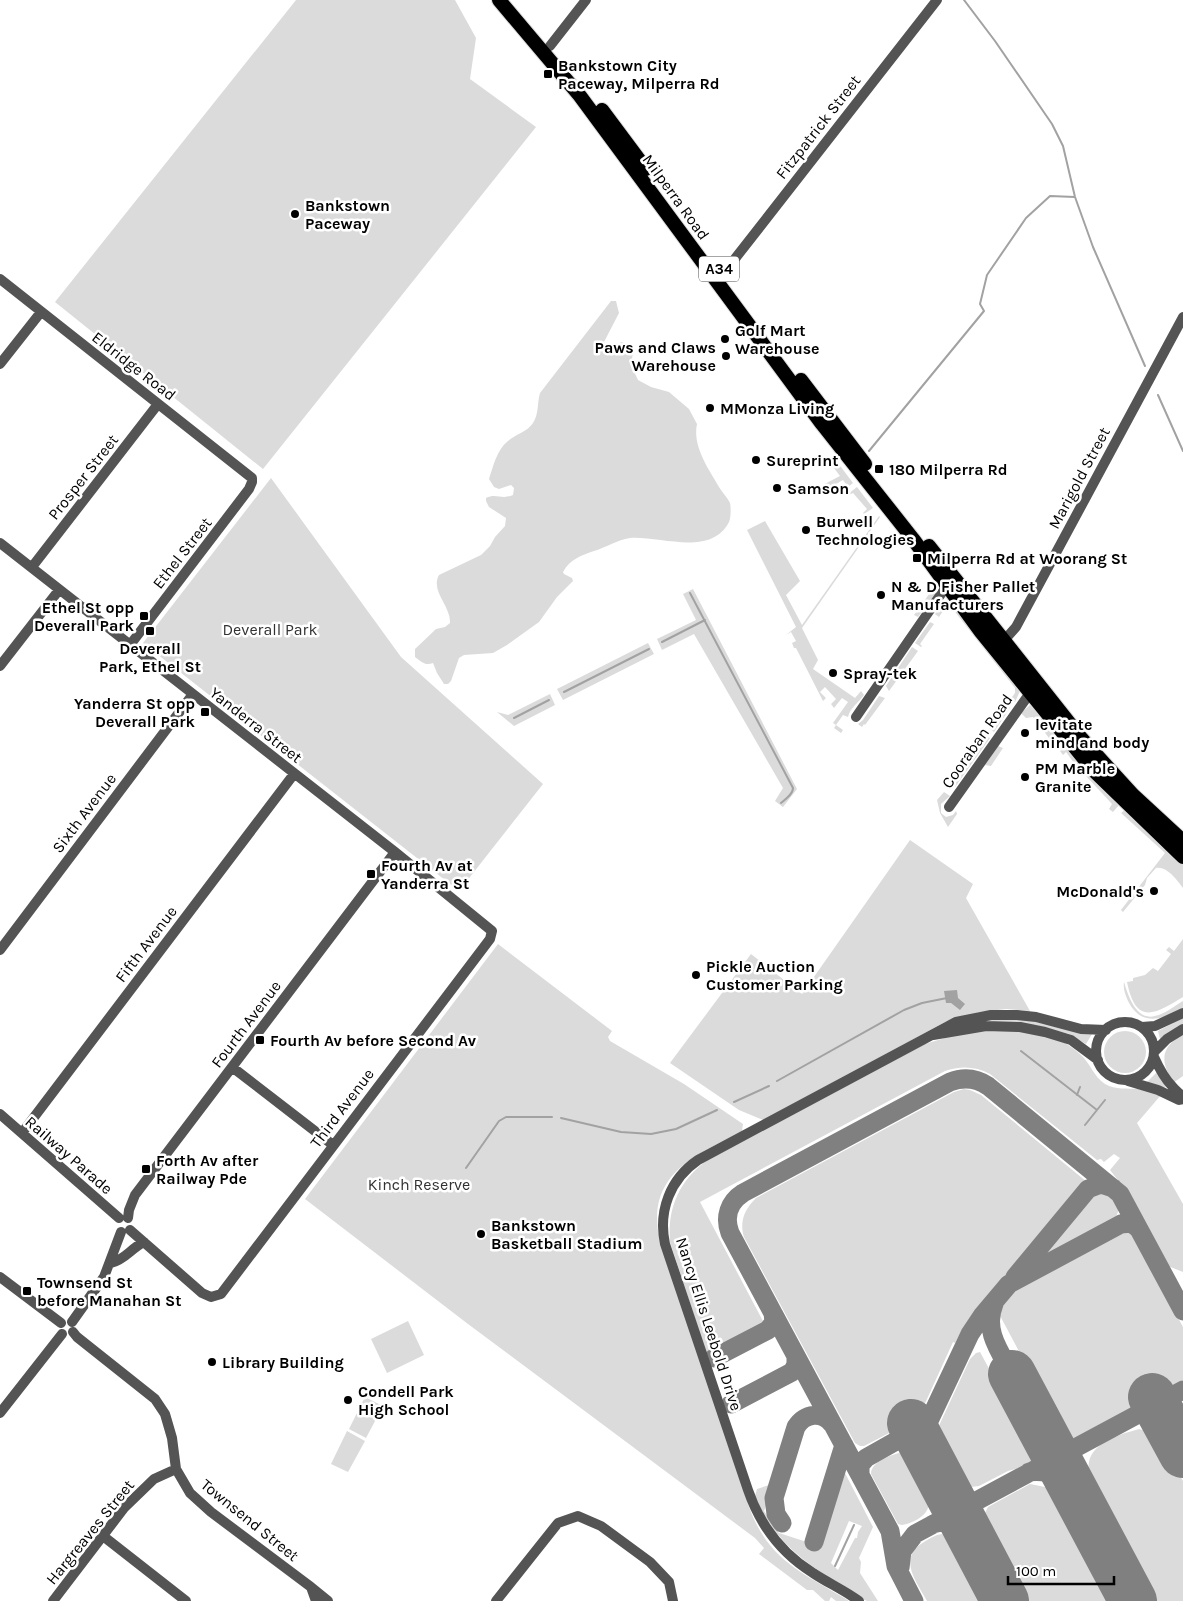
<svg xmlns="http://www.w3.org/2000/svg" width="1183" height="1601" viewBox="0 0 1183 1601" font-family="Karla,sans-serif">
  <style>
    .green { fill: #dbdbdb; fill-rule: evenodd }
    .water { fill: #a2a2a2 }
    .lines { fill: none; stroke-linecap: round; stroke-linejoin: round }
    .stream { stroke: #a2a2a2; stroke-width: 2 }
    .taxiway { stroke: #808080; stroke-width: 19 }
    .runway { stroke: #808080; stroke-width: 48 }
    .highway-casing { stroke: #dbdbdb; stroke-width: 16 }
    .minor { stroke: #545454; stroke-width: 10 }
    .highway { stroke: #000; stroke-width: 14 }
    .poi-dot { fill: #000; stroke: #fff; stroke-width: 2 }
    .labels { text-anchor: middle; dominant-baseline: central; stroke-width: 5; stroke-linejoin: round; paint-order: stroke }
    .shield { fill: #fff; stroke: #4c4c4c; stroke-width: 1 }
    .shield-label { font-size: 15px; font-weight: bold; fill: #000 }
    .poi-label { font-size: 16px; font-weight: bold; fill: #000; stroke: #fff; text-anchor: start }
    .street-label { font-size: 16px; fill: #000; stroke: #fff }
    .park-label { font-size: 16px; fill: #323232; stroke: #fff }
  </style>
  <rect width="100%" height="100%" fill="#fff"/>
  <path class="green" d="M296,0h159l21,38 -6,41 66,48 -273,342 -208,-167z
    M611,301h5l3,12 -15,29 3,6 15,-6 8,5 3,5 -2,13 7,15 13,7 18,5 20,17 8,15c-5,23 13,47 24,66 3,4 7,9 9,13 1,4 1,15 -1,19 -18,35 -68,14 -99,16 -13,2 -23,9 -36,13 -12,4 -24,8 -31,21l1,2 8,4 1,3 -16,16 -18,25 -32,23 -14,8 -29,2 -5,3 -8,23 -3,3h-4l-7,-11 -4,-10c-8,3 -11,-1 -18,-6v-8l21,-20 9,-2 5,-4c1,-17 -20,-32 -11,-48l42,-20 9,-9 5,-9 10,-11 1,-8 -17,-11 -3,-6v-3c10,-5 16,2 27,-3l1,-7 -3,-3 -12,4 -5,-2 -5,-8c4,-12 8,-30 19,-38 8,-7 19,-9 25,-18 6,-9 4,-20 7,-30z
    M838,463l15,20 -5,4 -5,-7 -23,13 -3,-5 23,-12 -6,-8z
    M271,478l130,179 142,127 -84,107 -316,-248z
    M857,487l16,21 -9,6 -1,-1 4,-4 -14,-16 -4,2 -1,-1z
    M879,516l1,1 -78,111 16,32 -5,9 42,29 6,-7 3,4c-5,7 -14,13 -16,22l-5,-2 -7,10 7,5 -2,3 -7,-5 2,-3 -3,-2 15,-21 -6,-4 -8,10 -3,-4 5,-5 -11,-12 -5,5 6,6 -3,3 -27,-53h-2l-2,-5 4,-2 -5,-9 -5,3 10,-8 -49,-97 18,-9 35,60 -14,14 16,30z
    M932,582l6,7 -1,3 -19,25 -4,-2 18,-25z
    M693,589l104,200 -14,18 -8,-6 8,-13 -89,-154 -32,16 -5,-11 39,-19 -13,-26z
    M948,600l2,1 71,88 -6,13 -5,-2 5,-7v-5l-63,-80h-7l-6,9 -4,-3 8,-12z
    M930,622l4,2 -14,20 2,2 -1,1 -6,-4z
    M648,643l6,11 -91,46 -6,-11z
    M912,647l6,4 -29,40 -3,-5z
    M550,694l5,11 -41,21 -17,-14 11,3z
    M879,696l6,2 -20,27 -1,-1 -2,3 -4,-3 5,-4z
    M1005,704h2l3,4 -16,24 -5,-4z
    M1030,705l4,1 26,32 -4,4h-4l-19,-25 -7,1 -5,-5z
    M984,734l6,4 -35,49 -6,-2z
    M998,746l5,2 -12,18 -6,-1z
    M1067,746l21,26 31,33 -6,7 -4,-3 3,-5 -38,-41 -8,-11 -3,3 -3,-4z
    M944,792l6,4 -9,8v9l5,4 7,-2 3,-4 1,3 -9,13 -8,-14 -3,-13z
    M1125,810l58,55v23c-6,-8 -16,-22 -27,-20l-9,10 -2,7 -22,27 -2,-2 44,-57 -44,-40z
    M910,840l63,44 -7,14 64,113 -24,-2 -26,3 -35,10 -182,98 -24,-10 -69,-47 81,-109 51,40z
    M1183,939v58c-28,17 -47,29 -56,-15l6,-1v-3l12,-3 8,-7 5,3 13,-17 -5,-4 3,-3 5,4z
    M498,944l114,87 -4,6 2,4 74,43 59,40 -1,7c-47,25 -95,42 -83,107l90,269c20,55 55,66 100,94h-13l-5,-4 -2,4h-4l-12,-11h-6l-48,-36 5,-6 -9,-10 -287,-214 -163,-125z
    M1124,982c4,13 12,39 31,34 10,-2 19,-10 28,-15v7c-21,12 -42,19 -55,-7 -3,-7 -5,-12 -4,-19z
    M985,1018h33l74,16 -6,10 -17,-10 -33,-9 -93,5z
    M1183,1018v6l-23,15 -2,-8z
    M983,1030c33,1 73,0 98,25 9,8 13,22 24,29 11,6 22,4 34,5 7,1 15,4 22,6l-24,28 46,81v68l-15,-6 -40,-73 -18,-23 10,-12 -6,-4 -10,8 -3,-3 -4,1 -107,-86c-15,-8 -30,-8 -45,-3l-245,131 65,123 -2,4 -55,29 -38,-116c-3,-36 11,-64 40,-84l215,-114 23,-7z
    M1104 1052a21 21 0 1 1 42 0a21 21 0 1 1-42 0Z
    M1183,1034v42l-10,7c-12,-22 -14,-34 10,-49z
    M1157,1072l9,15 -2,1 -18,-5z
    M964,1089l6,1 11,5 106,87 -125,148 -7,13 -2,-1 -31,68 -2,-3 -29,14 4,9 -31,16h-4l-5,-3 -111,-206c-5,-16 1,-28 12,-39l198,-106z
    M1096,1192c12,-1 20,6 23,17l-4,11 -81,44 57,-70z
    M1126,1231l5,2 5,6 47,88v53l-112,60h-5l-69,-130 5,-10 7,-9 109,-59z
    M408,1321l16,34 -37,18 -16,-34z
    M980,1352l56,103 -2,5 -15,8 -11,3 -29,15 -8,1 -5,-3 -4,-4 -26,-48 34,-73 6,-6z
    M365,1397l18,9 -17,32 -17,-9z
    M1139,1429l11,3 9,7 24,42v120h-31c-14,-26 -28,-52 -42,-79 -6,-11 -14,-22 -18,-34 -3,-8 -5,-22 -2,-30 8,-18 32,-24 49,-29z
    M347,1431l18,10 -17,31 -17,-8z
    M899,1453l5,2 3,3 22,42c2,14 -14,23 -27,25l-4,-1 -27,-50c0,-12 18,-18 28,-21z
    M840,1472l5,1 28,54 -14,31 2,4 -1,11 18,28c-3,0 -8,0 -11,0 -8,-3 -16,-11 -23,-15 -40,-22 -71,-47 -89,-90l2,-7 12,-4 2,6 -7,20 15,22 37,12zM849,1521l13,5 -4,6 -1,6h-2l-17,32 -7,-7z
    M1030,1484l15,3 13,9 57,105h-89l-37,-70 -6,-14 5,-10z
    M942,1534l7,3 5,6 29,58h-56c-11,-20 -30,-43 -3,-59 6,-4 11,-7 18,-8z"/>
  <path class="water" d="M957,990l1,8 7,6 -5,6 -9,-7h-5l-2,-12z"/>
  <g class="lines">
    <path class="stream" d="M964,0l31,41 57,83 11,22 12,51 18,50 52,119
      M1158,395l25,56
      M869,451l115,-140 -4,-7 7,-29 39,-57 24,-22 25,1
      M690,593l103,195c0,6 -7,11 -12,15
      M662,642l43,-22
      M564,692l85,-43
      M514,718l35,-18
      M1021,1051l76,59
      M777,1081l127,-71 18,-7 25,-5
      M1077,1095l3,-8
      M734,1102l35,-16
      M561,1118l60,14 30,2 25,-5 41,-19
      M1085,1125l20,-25
      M466,1168l33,-47 7,-4h46
      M835,1566l19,-41"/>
    <path class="taxiway" d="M1015,1277l73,-88 13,-5 12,4
      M994,1304c-11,26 6,48 18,70
      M714,1358l54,-28 6,-8 -1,-9
      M731,1404l61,-32 4,-7v-9
      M1029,1472c12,-2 27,1 37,9 13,12 30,50 39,67
      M860,1475v-10l6,-7 62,-35 42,-89 12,-18 27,-32 112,-60 10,-1 8,6
      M782,1523l-6,-9 -2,-16 22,-71c9,-14 26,-16 36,-3
      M933,1524c10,-3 21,-2 30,5 13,10 34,56 42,72
      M814,1542l30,-97
      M900,1568l2,-17 13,-17 268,-144
      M914,1601l-18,-35 -6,-35 -160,-298c-6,-16 -1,-31 13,-40l207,-111c13,-5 26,-4 38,4l132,108 63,117"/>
    <path class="runway" d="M1012,1374l121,227
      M1152,1397l31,57
      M911,1423l94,178"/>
    <defs>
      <path id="highway" d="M499,0l81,96 242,328 91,115 68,93 39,48 74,91 89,86
        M602,110l44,59
        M801,380l64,84
        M929,546l153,193 51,56 50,46"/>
    </defs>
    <use href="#highway" class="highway-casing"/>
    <path class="minor" d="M550,46l36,-46
      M723,274l214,-274
      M0,279l252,199v4l-3,7 -119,156
      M0,364l41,-52
      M0,543l395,309 97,79 -2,8 -269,355 -10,3 -9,-4 -72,-63
      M32,567l126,-163
      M1000,645l16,-18 167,-310
      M0,666l59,-76
      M856,717l94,-136
      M949,807l81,-114
      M0,950l193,-256
      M1096 1051a29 29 0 1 1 58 0a29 29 0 1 1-58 0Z
      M1142,1027l13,-1 28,-13
      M933,1035l53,-9 34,1 25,5 26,8 27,20
      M1155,1051l12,-12 16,-10
      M1154,1057c5,11 10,21 18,29 4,5 8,7 11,12
      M232,1067l101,78
      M1128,1081l30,9 21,10 4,-1
      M0,1114l119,104
      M22,1133l272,-359
      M128,1218l1,-8 6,-15 260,-343
      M111,1263c15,-4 19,-14 33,-21
      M0,1277l61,46
      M72,1322l32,-45 17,-45
      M73,1332l4,5 78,62 10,15 7,24 4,31 14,24 21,19 100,75 5,14
      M0,1413l62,-79
      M103,1536l83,65
      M312,1588l16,13
      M53,1601l71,-93 30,-29 22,-10
      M496,1601l62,-78 20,-7 23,10 49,36 19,20 4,19
      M859,1601c-15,-11 -31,-18 -46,-28 -32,-20 -53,-48 -65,-83l-83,-246c-7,-33 5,-65 33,-84l258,-138 35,-7h26l19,2 45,12 25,1"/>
    <use href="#highway" class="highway"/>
  </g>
  <g class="poi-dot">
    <rect x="543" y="69" width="10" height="10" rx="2.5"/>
    <circle cx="295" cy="214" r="5"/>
    <circle cx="725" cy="339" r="5"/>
    <circle cx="726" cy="356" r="5"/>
    <circle cx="710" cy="408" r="5"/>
    <circle cx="756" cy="460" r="5"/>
    <rect x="874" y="464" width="10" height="10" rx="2.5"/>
    <circle cx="777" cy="488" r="5"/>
    <circle cx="806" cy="530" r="5"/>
    <rect x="912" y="553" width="10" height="10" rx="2.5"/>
    <circle cx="881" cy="595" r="5"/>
    <rect x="139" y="611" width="10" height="10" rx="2.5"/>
    <rect x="145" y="626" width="10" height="10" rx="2.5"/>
    <circle cx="833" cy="673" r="5"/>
    <rect x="200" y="707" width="10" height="10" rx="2.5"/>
    <circle cx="1025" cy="733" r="5"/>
    <circle cx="1025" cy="777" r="5"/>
    <rect x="366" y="869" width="10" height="10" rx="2.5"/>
    <circle cx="1154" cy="891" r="5"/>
    <circle cx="696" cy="975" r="5"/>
    <rect x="255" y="1035" width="10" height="10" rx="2.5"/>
    <rect x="141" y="1164" width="10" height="10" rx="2.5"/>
    <circle cx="481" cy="1234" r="5"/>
    <rect x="22" y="1286" width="10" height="10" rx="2.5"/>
    <circle cx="212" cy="1362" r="5"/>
    <circle cx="348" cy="1400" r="5"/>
  </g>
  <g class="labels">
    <rect class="shield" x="699" y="256.5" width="40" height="25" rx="4"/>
    <g class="shield-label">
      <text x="719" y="269">A34</text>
    </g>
    <g class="poi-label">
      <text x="558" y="65">Bankstown City<tspan x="558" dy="18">Paceway, Milperra Rd</tspan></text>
      <text x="305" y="205">Bankstown<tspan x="305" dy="18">Paceway</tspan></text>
      <text x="735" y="330">Golf Mart<tspan x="735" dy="18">Warehouse</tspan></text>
      <text x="716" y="347" text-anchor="end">Paws and Claws<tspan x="716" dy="18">Warehouse</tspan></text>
      <text x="720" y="408">MMonza Living</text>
      <text x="766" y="460">Sureprint</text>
      <text x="889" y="469">180 Milperra Rd</text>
      <text x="787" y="488">Samson</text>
      <text x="816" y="521">Burwell<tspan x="816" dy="18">Technologies</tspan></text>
      <text x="927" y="558">Milperra Rd at Woorang St</text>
      <text x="891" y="586">N &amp; D Fisher Pallet<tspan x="891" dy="18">Manufacturers</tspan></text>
      <text x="134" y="607" text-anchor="end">Ethel St opp<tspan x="134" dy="18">Deverall Park</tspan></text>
      <text x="150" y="648" text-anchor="middle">Deverall<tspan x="150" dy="18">Park, Ethel St</tspan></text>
      <text x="843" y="673">Spray-tek</text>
      <text x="195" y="703" text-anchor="end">Yanderra St opp<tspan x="195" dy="18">Deverall Park</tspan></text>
      <text x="1035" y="724">levitate<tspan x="1035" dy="18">mind and body</tspan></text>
      <text x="1035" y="768">PM Marble<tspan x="1035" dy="18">Granite</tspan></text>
      <text x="381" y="865">Fourth Av at<tspan x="381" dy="18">Yanderra St</tspan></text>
      <text x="1144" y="891" text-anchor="end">McDonald's</text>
      <text x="706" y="966">Pickle Auction<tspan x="706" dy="18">Customer Parking</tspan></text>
      <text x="270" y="1040">Fourth Av before Second Av</text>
      <text x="156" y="1160">Forth Av after<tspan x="156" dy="18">Railway Pde</tspan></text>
      <text x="491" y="1225">Bankstown<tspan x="491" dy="18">Basketball Stadium</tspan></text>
      <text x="37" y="1282">Townsend St<tspan x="37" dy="18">before Manahan St</tspan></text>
      <text x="222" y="1362">Library Building</text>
      <text x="358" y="1391">Condell Park<tspan x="358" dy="18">High School</tspan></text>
    </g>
    <g class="street-label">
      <text transform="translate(818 127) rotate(-52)">Fitzpatrick Street</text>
      <text transform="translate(676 197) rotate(54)">Milperra Road</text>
      <text transform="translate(134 366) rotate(38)">Eldridge Road</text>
      <text transform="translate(83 477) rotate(-52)">Prosper Street</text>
      <text transform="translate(1079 478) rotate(-62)">Marigold Street</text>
      <text transform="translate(182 553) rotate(-52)">Ethel Street</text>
      <text transform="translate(256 725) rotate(38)">Yanderra Street</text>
      <text transform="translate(977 741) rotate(-55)">Cooraban Road</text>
      <text transform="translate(84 813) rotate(-53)">Sixth Avenue</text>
      <text transform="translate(146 944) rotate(-53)">Fifth Avenue</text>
      <text transform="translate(246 1024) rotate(-53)">Fourth Avenue</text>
      <text transform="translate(342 1108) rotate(-53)">Third Avenue</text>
      <text transform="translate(69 1155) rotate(41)">Railway Parade</text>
      <text transform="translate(709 1324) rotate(72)">Nancy Ellis Leebold Drive</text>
      <text transform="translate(250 1520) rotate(39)">Townsend Street</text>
      <text transform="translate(90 1532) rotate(-51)">Hargreaves Street</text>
    </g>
    <g class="park-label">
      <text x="270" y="629">Deverall Park</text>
      <text x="419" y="1184">Kinch Reserve</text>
    </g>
  </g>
  <path d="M1008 1576v8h106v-8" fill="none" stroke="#000000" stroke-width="2.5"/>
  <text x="1016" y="1576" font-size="15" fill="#000000" stroke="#ffffff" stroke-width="4" paint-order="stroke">100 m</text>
</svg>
